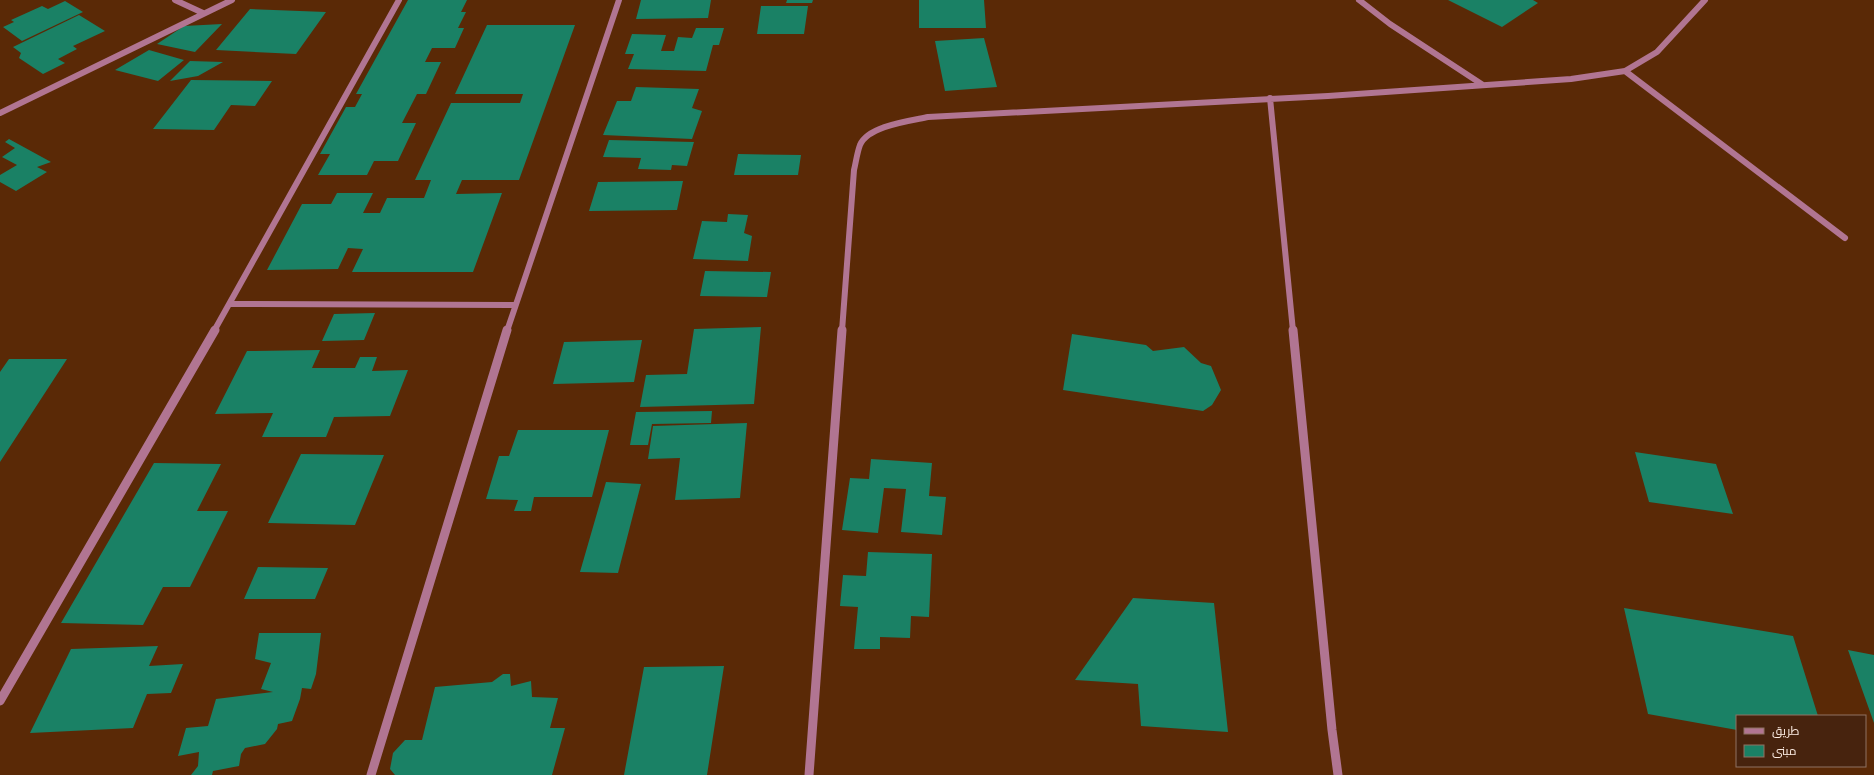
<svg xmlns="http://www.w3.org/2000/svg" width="1874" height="775" viewBox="0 0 1874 775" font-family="Inter,Cairo,sans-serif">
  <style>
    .building { fill: #1a8165 }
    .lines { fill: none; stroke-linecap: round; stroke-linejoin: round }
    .street-far1 { stroke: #b17592; stroke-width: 6 }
    .street { stroke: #b17592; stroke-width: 9 }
  </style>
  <rect width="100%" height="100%" fill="#5a2906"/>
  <path class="building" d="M408,0h59l-6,12h5l-8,16h6l-9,20h-23l-7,14h16l-15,32h-9l-15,29h14l-18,38h-24l-7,14h-49l12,-21h-10l26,-47h9l7,-13h-6z
    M641,0h70l-3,18 -72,1z
    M787,0h26l-1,3h-26z
    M919,0h65l2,28h-67z
    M1448,0h85l5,3 -36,24z
    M65,1l18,11 -61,29 -19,-14 11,-5 -3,-2 31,-14 6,3z
    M761,6h47l-4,28h-47z
    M250,9l76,3 -30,42 -80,-4z
    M79,15l26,16 -32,15 4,3 -19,10 7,4 -22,11 -24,-16 2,-5 -8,-6z
    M222,24l-27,28 -38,-8 27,-18z
    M487,25h88l-56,155h-57l-6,14 46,-1 -29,79h-121l11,-23 -15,-1 -10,21 -71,1 35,-66h29l6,-11h36l-10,20h17l7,-15h37l7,-18h-16l36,-77h69l3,-9h-68z
    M696,28h28l-5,17h-6l-7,26 -78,-2 6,-15h-9l7,-20 34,1 -5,16h13l4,-14 14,1z
    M984,38l13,49 -52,4 -10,-50z
    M149,50l35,10 -26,21 -43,-11z
    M190,61l33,1 -25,14 -28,5z
    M191,80l81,1 -17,25 -24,-1 -17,25 -61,-1z
    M636,87l63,2 -7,19 10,3 -10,28 -89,-4 14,-34h14z
    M9,139l42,23 -14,5 10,5 -31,19 -16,-9v-7l17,-10 -15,-8 13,-9 -10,-6z
    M609,140l85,2 -7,24 -15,-1 -1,5 -33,-1 3,-11 -38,-1z
    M738,154l63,1 -3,20h-64z
    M683,181l-6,29 -88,1 9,-29z
    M728,214l20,1 -4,18 8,3 -4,25 -55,-2 9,-38 25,1z
    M705,271l66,1 -4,25 -67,-1z
    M375,313l-11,27 -42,1 12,-27z
    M761,327l-7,77 -114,3 6,-32 41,-1 7,-45z
    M1072,334l74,11 7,6 31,-4 17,16 10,3 10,24 -9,15 -9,6 -140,-21z
    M642,340l-8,42 -81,2 11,-42z
    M320,350l-8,18h43l5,-11h17l-5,14 36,-1 -18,46 -56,1 -8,20h-64l11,-24 -58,1 32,-63z
    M9,359h58l-67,103v-90z
    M712,411l-1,12 -59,1 -4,21h-18l6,-33z
    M747,423l-7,75 -65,2 5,-42 -32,1 5,-33z
    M518,430h91l-17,67h-58l-3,14h-17l4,-11 -32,-1 13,-43h10z
    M1635,452l81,12 17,50 -84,-12z
    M301,454l83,1 -29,70 -87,-2z
    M871,459l61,4 -3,33 17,1 -4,38 -41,-3 5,-43 -22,-1 -6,45 -36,-3 8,-52 19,1z
    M154,463l67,1 -24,47h31l-38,76h-27l-20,38 -82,-2z
    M606,482l35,2 -23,89 -38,-1z
    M868,552l64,2 -3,63 -18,-1 -1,22 -30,-1v12h-26l4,-42 -18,-1 3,-31 23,1z
    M258,567l70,1 -13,31h-71z
    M1133,598l81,5 14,129 -87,-6 -3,-42 -63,-4z
    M1624,608l169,28 25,80h-81v14l-89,-16z
    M259,633h62l-5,41 -5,15 -9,-1 -2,11 -8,22 -14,3 -1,5 -12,15 -20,4 -4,6 -2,12 -26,5 -1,4h-21l7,-9 1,-14 -21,4 8,-28 22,-2 8,-27 57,-7 -12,-3 10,-26 -16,-4z
    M158,646l-9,20 34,-2 -12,29 -24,1 -14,34 -103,5 41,-84z
    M1848,650l26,5v68z
    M724,666l-17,109h-83l20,-108z
    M503,674h7l1,12 20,-5 1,16 26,1 -8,30h15l-13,47h-157l-5,-6 3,-16 12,-13h17l13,-53 57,-5z"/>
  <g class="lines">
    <path class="street-far1" d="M175,0l28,13
      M1359,0l31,24 93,61
      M1625,71l220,167
      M1270,98l23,233
      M0,113l232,-113
      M230,304l285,1
      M214,331l185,-331
      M507,331l112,-331
      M842,331l12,-161c2,-8 3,-17 6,-25 8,-19 49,-24 68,-28l400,-21 243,-17 54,-8 32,-19 48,-52"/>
    <path class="street" d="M1293,330l39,400 6,45
      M0,701l215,-371
      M371,775l136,-445
      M809,775l33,-445"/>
  </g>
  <rect x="1736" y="715" width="130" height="52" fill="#47230e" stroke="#8f7363"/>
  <rect x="1744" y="728" width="20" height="6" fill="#b17592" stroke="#8f7363"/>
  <text x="1772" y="735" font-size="12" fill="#fcece3">طريق</text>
  <rect x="1744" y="745" width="20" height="12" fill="#1a8165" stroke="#8f7363"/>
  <text x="1772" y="755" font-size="12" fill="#fcece3">مبنى</text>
</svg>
